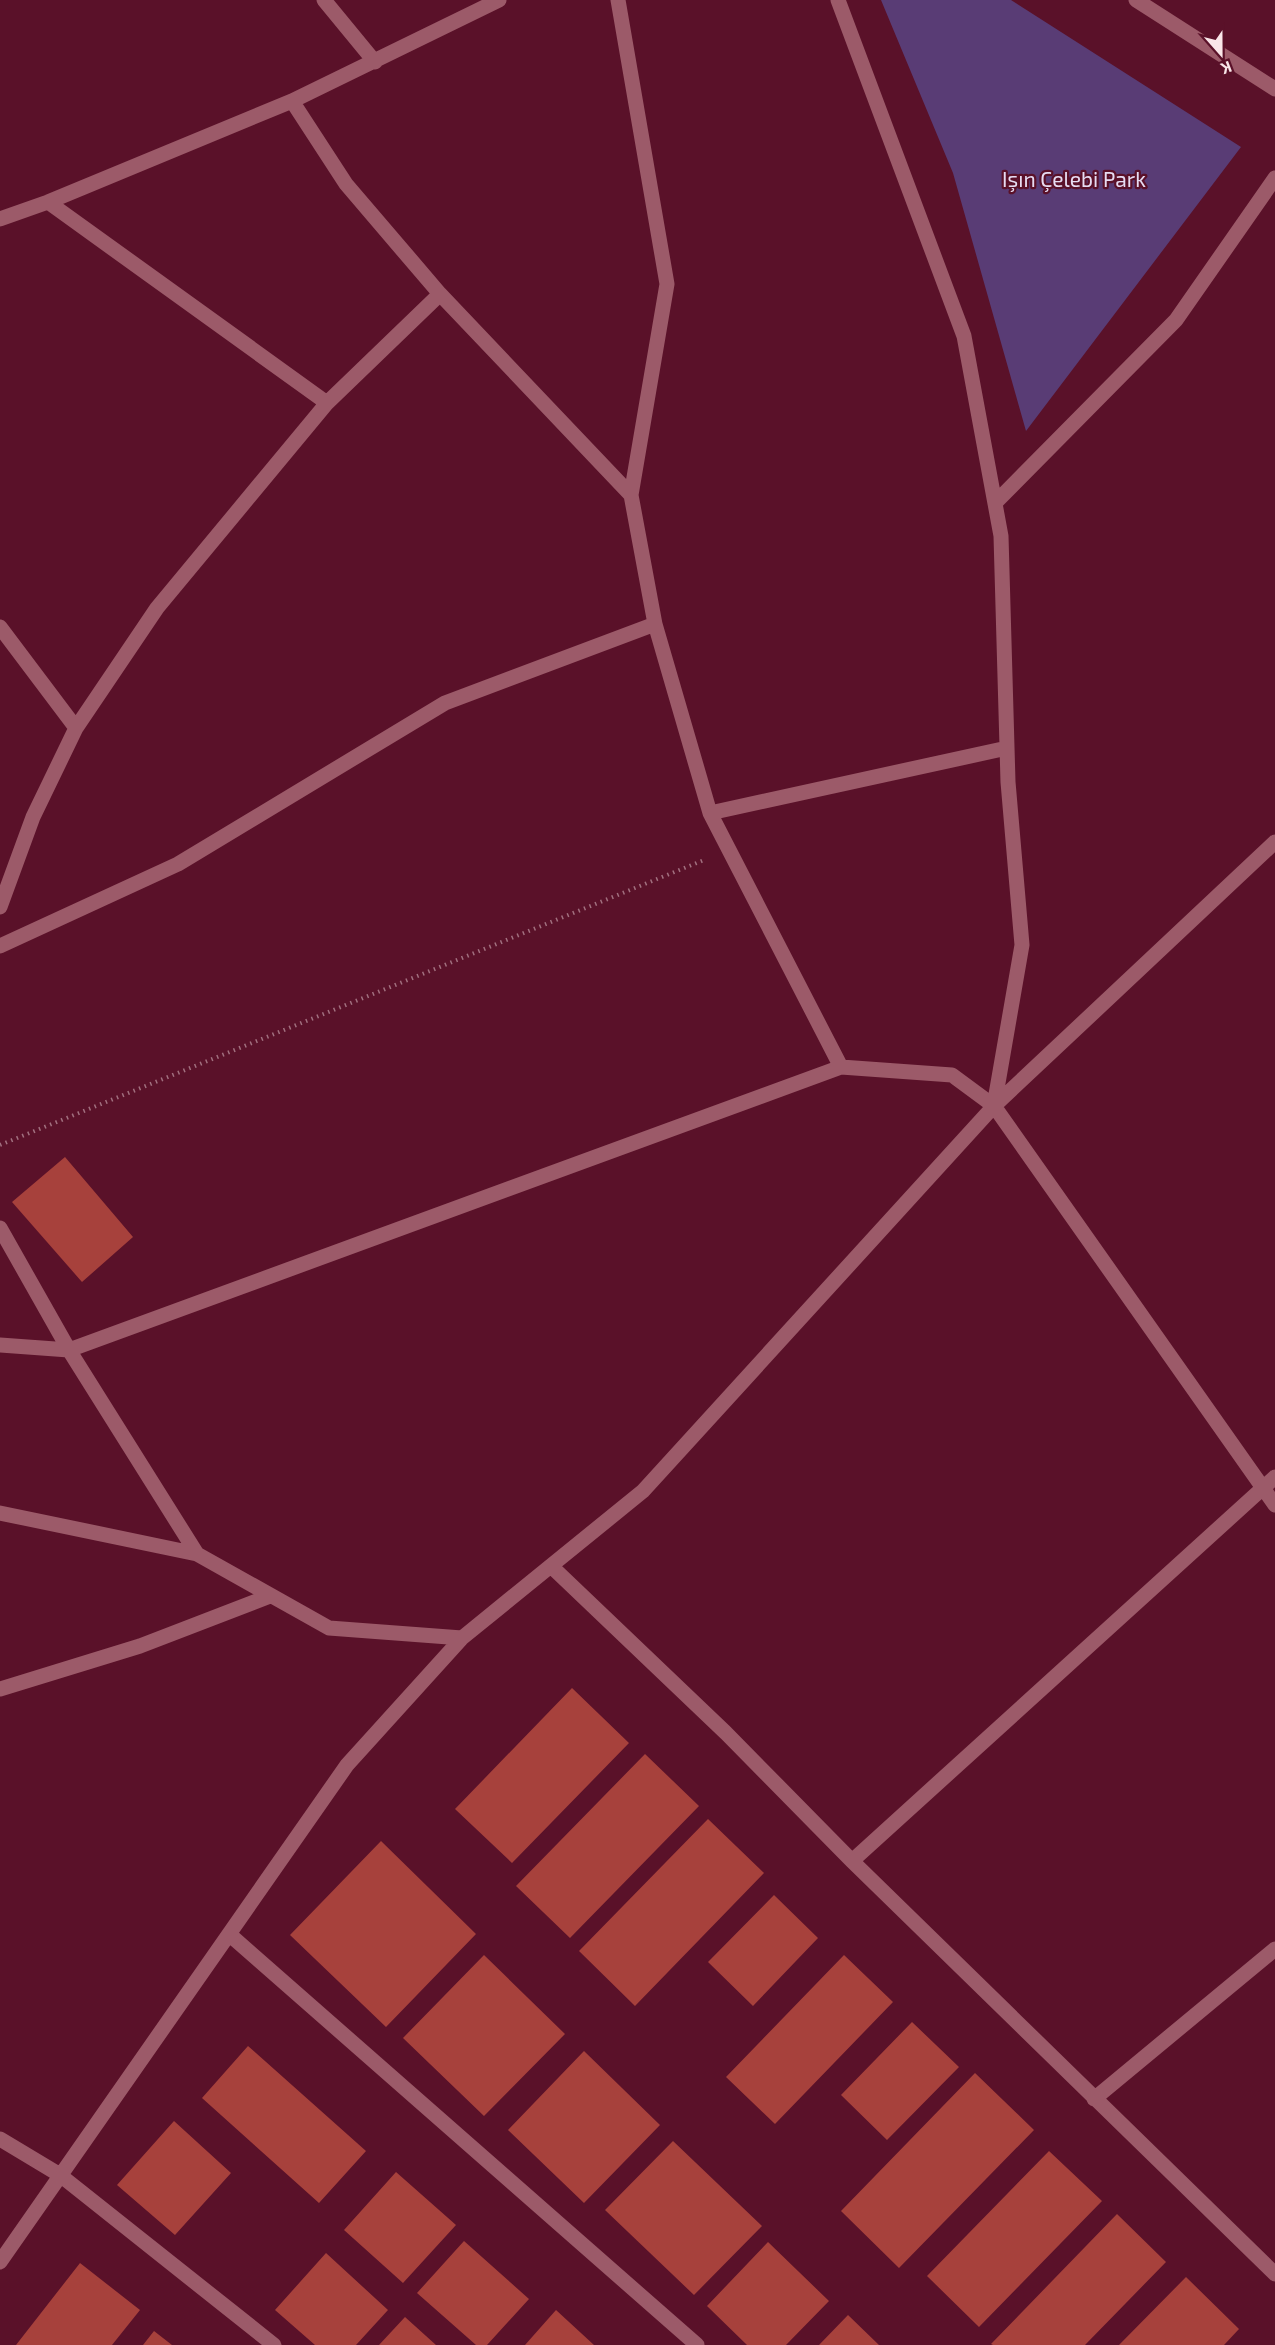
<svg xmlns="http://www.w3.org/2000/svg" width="1275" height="2345" viewBox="0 0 1275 2345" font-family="'Exo 2',sans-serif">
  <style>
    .green { fill: #593c75 }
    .building { fill: #a7413c }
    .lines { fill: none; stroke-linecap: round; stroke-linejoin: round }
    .path { stroke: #a1707f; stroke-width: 4; stroke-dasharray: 1.5 4.5; stroke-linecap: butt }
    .minor { stroke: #9c5a69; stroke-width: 15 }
    .labels { text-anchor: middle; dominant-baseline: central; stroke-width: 4.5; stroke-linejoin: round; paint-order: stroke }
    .park-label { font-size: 21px; fill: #e6dcf3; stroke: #5a1129 }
  </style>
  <rect width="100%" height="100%" fill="#5a1129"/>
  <path class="green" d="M881,0h130l230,147 -215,284 -73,-258z"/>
  <path class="building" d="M65,1157l68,80 -51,45 -70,-80z
    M572,1688l57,55 -117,120 -57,-54z
    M645,1754l54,52 -129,132 -54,-52z
    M708,1819l56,54 -129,133 -56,-55z
    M381,1841l95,93 -90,93 -96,-92z
    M774,1895l44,43 -65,68 -45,-44z
    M484,1955l81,79 -81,82 -81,-78z
    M844,1955l49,47 -118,122 -49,-47z
    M912,2022l47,45 -72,73 -46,-45z
    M248,2046l118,105 -47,52 -117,-105z
    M584,2051l76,74 -76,78 -76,-73z
    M975,2073l59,57 -135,138 -58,-57z
    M174,2121l57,52 -56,62 -58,-50z
    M673,2141l89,85 -68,69 -89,-85z
    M1049,2151l53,50 -123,126 -52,-51z
    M396,2172l60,53 -53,58 -59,-53z
    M1117,2214l49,48 -81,83h-92l-2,-1z
    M464,2241l65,58 -42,46h-11l-59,-52z
    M768,2242l61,59 -43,44h-39l-40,-39z
    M326,2253l62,57 -32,35h-41l-40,-35z
    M80,2263l60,47 -28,35h-96z
    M1186,2277l53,52 -15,16h-105z
    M556,2310l38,35h-69z
    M848,2315l31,30h-60z
    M405,2317l31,28h-57z
    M154,2331l18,14h-29z"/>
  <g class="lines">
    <path class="path" d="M0,1145l704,-285"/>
    <path class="minor" d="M324,0l51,62
      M618,0l49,284 -36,211
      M838,0l126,336 37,200 7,246 14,163 -28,161
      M1136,0l139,89
      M292,101l54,83 94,110 191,201 24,129 55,189 131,254
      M48,202l279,201
      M0,219l48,-17 244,-101 207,-101
      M995,503l181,-183 99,-142
      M0,627l76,101
      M710,813l297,-65
      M0,907l33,-90 43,-89 81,-120 170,-205 113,-109
      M0,946l178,-82 267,-161 210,-79
      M0,1228l69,122 128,204 132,74 133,10
      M0,1345l69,5 772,-283 111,8 42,31 281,399
      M0,1513l197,41
      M551,1566l175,167 126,128 423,413
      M0,1689l140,-43 130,-50
      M852,1861l423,-384
      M229,1934l468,411
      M1094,2099l181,-150
      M0,2139l60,36 214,170
      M0,2262l347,-497 115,-127 181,-147 351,-385 281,-264"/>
  </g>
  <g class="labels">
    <g class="park-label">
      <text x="1074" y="178">Işın Çelebi Park</text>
    </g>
  </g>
  <g transform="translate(1221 54) rotate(159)" stroke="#5a1129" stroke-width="4.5" paint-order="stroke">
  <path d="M0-4.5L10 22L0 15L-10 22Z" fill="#f9e6e9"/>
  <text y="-9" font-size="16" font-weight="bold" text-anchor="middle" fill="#f9e6e9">K</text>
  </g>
</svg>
